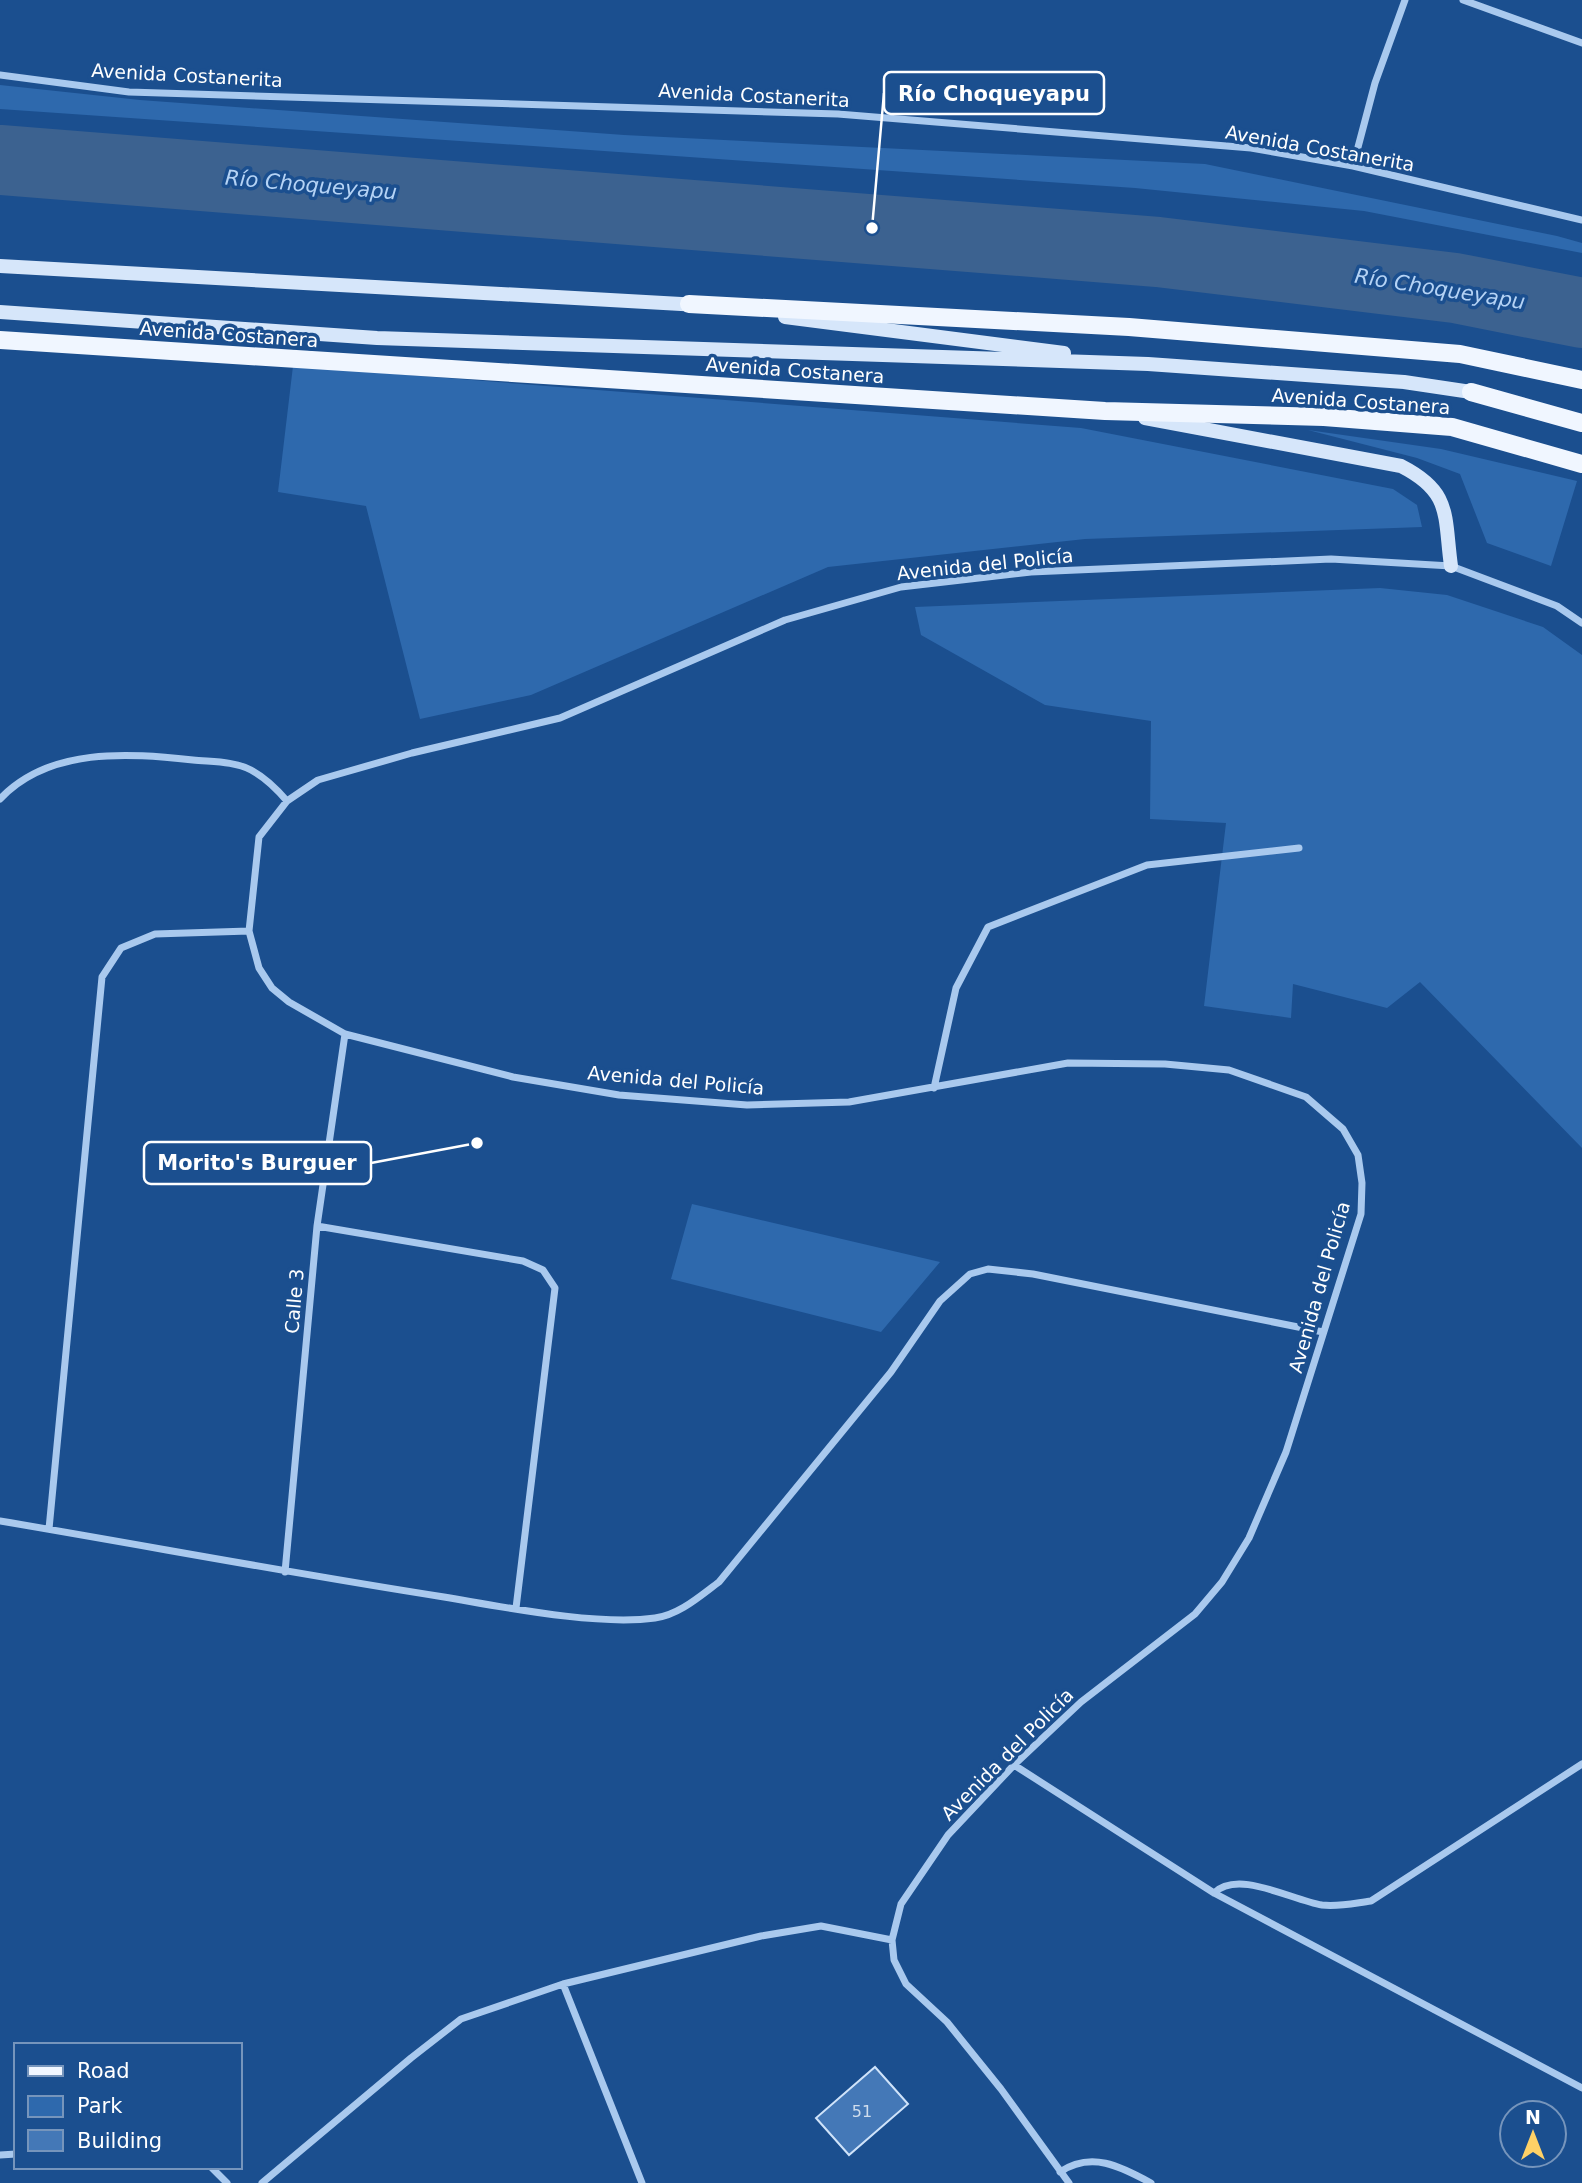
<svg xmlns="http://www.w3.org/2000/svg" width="1582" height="2183" viewBox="0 0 1582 2183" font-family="'DejaVu Sans',sans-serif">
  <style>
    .green { fill: #2e69ad }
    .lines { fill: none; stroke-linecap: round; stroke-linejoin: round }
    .river { stroke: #3c6290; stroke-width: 70 }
    .building { fill: #4478b7; stroke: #cfe3fa; stroke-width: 2 }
    .minor { stroke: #a9c9ee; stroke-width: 7 }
    .secondary { stroke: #d6e6fa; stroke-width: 14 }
    .primary { stroke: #f0f6ff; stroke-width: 18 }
    .labels { text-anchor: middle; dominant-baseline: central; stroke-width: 7; stroke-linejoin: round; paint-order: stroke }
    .number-label { font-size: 16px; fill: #d0dded }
    .street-label { font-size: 19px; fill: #fff; stroke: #1b4f8f }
    .water-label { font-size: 21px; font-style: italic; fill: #b5d3f5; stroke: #1b4f8f }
    .leader { fill: none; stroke: #fff; stroke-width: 2.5 }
    .callout-dot { fill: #fff; stroke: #1b4f8f; stroke-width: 2.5 }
    .callout { fill: #1b4f8f; stroke: #fff; stroke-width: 2.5 }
    .callout-label { font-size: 21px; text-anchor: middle; font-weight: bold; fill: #fff }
  </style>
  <rect width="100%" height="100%" fill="#1b4f8f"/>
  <path class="green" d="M0,85l140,15 484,35 581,29 352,72 25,7v10l-218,-42 -229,-23 -1135,-79z
    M293,366l788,62 312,61 24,16 5,22 -337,12 -257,28 -297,128 -111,24 -54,-213 -88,-14z
    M1308,430l133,19 136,32 -26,85 -64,-23 -27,-69 -43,-16z
    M1380,588l67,7 96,32 39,28v493l-162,-166 -33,26 -94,-24 -2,34 -87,-12 22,-183 -76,-4 1,-98 -106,-16 -124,-70 -6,-28z
    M692,1204l248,58 -59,70 -210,-53z"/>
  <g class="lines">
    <path class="river" d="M0,160l1158,92 297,36 127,25"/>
  </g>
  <path class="building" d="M875,2067l33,37 -59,51 -33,-37z"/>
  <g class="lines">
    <path class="minor" d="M1463,0l119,43
      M0,75l129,17 709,22 413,34 102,18 229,54
      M1353,166l22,-83 30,-83
      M0,799c49,-52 128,-46 193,-39 18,2 41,1 58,10 15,8 25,18 36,31
      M934,1088l22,-100 32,-61 159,-62 152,-17
      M317,1226l206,35 20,9 12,18 -39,320
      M0,1521c148,25 296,53 444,76 60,10 153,29 211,21 24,-3 45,-22 64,-36l172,-210 49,-71 30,-27 18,-5 45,5 290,58
      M49,1529l53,-552 19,-29 34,-14 94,-3
      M285,1572l32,-346 28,-192
      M1014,1765l200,128 368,195
      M1214,1893c24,-24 77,7 108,12 17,2 33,-2 49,-4l211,-137
      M563,1984l79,199
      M0,2155l16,-1
      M211,2167l16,16
      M1060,2172c31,-21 60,-6 91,11
      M262,2183l149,-125 50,-39 102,-35 198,-48 60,-10 71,14
      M1069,2183l-68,-94 -54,-67 -41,-38 -12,-24 -2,-20 9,-36 47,-69 66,-70 67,-63 114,-88 27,-32 27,-44 37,-86 75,-238 1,-31 -4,-28 -15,-26 -37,-32 -77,-27 -64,-6 -97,-1 -219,39 -102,3 -128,-10 -106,-18 -168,-43 -56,-32 -17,-14 -13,-20 -10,-37 10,-94 28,-36 31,-21 94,-27 148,-35 225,-98 116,-33 130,-15 300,-13 120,7 106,40 25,17"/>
    <path class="secondary" d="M0,266l699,39
      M0,312l377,26 771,26 256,18 67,10
      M785,317l279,36
      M1145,418l256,48c51,26 43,49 50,100"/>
    <path class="primary" d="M689,304l440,23 331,27 122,26
      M0,340l1105,71 219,6 128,10 130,37
      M1471,392l111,31"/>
  </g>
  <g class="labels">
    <g class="number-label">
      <text x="862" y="2111">51</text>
    </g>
    <g class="street-label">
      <text transform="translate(187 75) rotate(3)">Avenida Costanerita</text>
      <text transform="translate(754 95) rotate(3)">Avenida Costanerita</text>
      <text transform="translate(1320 148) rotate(10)">Avenida Costanerita</text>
      <text transform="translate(229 334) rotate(4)">Avenida Costanera</text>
      <text transform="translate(795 370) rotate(4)">Avenida Costanera</text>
      <text transform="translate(1361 401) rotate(4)">Avenida Costanera</text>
      <text transform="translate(985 564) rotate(-6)">Avenida del Policía</text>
      <text transform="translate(676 1080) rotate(5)">Avenida del Policía</text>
      <text transform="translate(1319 1287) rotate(-74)">Avenida del Policía</text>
      <text transform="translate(294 1301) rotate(-85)">Calle 3</text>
      <text transform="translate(1007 1754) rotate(-45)">Avenida del Policía</text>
    </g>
    <g class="water-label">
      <text transform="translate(311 185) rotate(5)">Río Choqueyapu</text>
      <text transform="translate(1440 289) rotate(9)">Río Choqueyapu</text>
    </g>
  </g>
  <path class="leader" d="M872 228L884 93M477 1143L371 1163"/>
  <g class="callout-dot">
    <circle cx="872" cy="228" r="7"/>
    <circle cx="477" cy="1143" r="7"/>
  </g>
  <g class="callout">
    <rect x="884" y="72" width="220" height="42" rx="7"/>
    <rect x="144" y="1142" width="227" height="42" rx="7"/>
  </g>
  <g class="callout-label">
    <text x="994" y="101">Río Choqueyapu</text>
    <text x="257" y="1170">Morito's Burguer</text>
  </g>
  <rect x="14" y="2043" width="228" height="126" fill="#1b4f8f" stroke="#7695bc" stroke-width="2"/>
  <rect x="28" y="2066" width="35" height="10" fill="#f0f6ff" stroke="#7695bc" stroke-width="2"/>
  <text x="77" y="2078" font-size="21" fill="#ffffff">Road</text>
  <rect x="28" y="2096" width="35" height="21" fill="#2e69ad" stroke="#7695bc" stroke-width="2"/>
  <text x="77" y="2113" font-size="21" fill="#ffffff">Park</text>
  <rect x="28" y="2130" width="35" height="21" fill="#4478b7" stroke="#7695bc" stroke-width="2"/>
  <text x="77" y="2148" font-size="21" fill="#ffffff">Building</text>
  <g transform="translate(1533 2134)"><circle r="33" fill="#1b4f8f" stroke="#7695bc" stroke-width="2"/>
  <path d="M0-5L12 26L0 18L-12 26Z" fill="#ffd166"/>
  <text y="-10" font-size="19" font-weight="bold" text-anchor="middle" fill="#ffffff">N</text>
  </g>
</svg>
